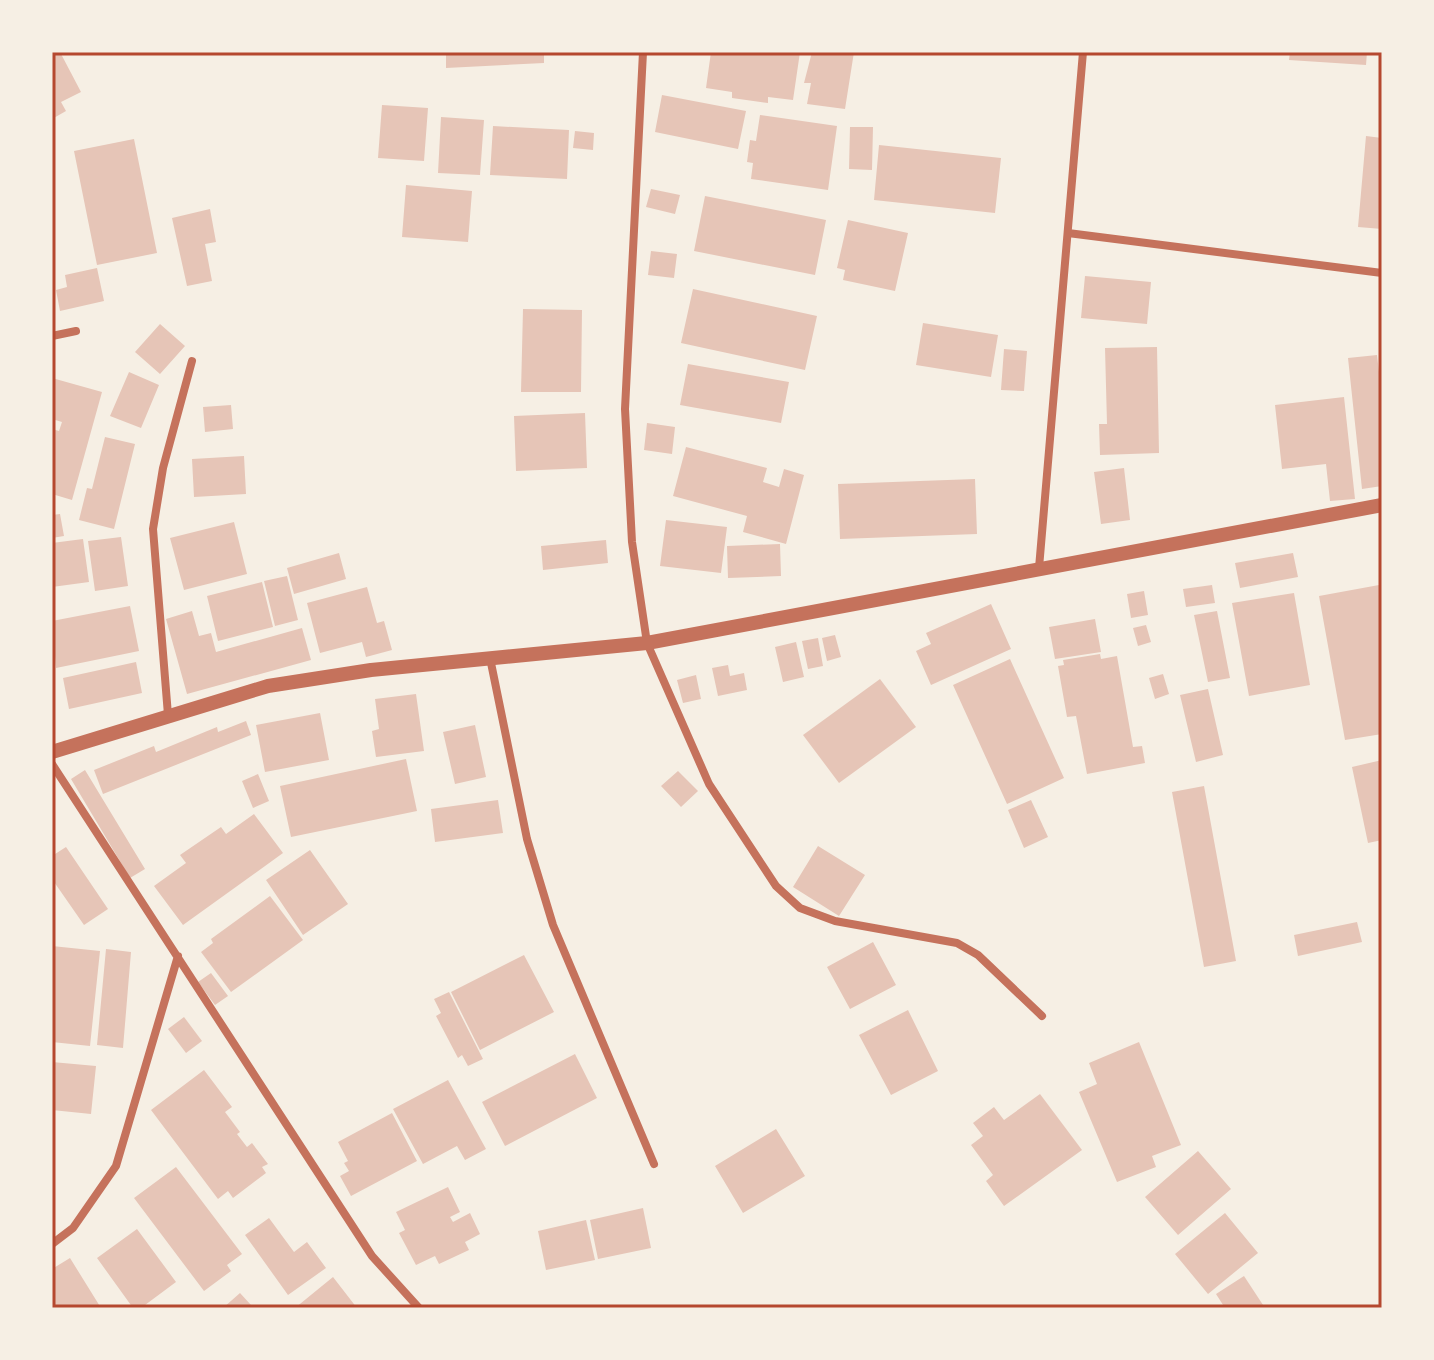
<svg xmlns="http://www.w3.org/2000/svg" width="1434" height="1360" viewBox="0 0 1434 1360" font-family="'Public Sans',sans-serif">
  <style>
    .building { fill: #e6c5b7 }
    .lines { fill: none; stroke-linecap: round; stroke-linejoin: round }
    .minor { stroke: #c5725c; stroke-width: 8 }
    .tertiary { stroke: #c5725c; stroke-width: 14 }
    .neatline { fill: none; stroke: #b5482f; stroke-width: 3 }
  </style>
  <rect width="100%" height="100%" fill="#f6efe4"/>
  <path class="building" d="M52,52h8l21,40 -20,10 5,9 -14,8z
    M446,52h98v11l-98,5z
    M711,52h89l-7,48 -25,-3v6l-36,-5v-6l-26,-4z
    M812,52h42l-9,57 -38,-5 4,-21h-7z
    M1290,52h77l-1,13 -77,-5z
    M662,95l84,16 -8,38 -83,-17z
    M382,105l46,3 -4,53 -46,-3z
    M760,115l77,11 -9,64 -77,-11 2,-16 -6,-1 3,-22 6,1z
    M441,117l43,3 -4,55 -42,-2z
    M493,126l76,4 -2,49 -77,-4z
    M850,127h23l-1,43 -23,-1z
    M575,131l19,2 -1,17 -20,-2z
    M1366,136l16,2v91l-24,-2z
    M134,139l23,114 -60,12 -23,-114z
    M879,145l122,13 -6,55 -121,-13z
    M406,185l66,6 -4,51 -66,-5z
    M651,189l29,6 -5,19 -29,-7z
    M705,196l121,24 -11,55 -121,-24z
    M210,209l6,33 -11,2 7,37 -25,5 -15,-68z
    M848,220l60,13 -13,58 -52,-11 2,-10 -8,-2z
    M651,251l26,3 -3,24 -26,-3z
    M97,268l7,33 -44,10 -4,-21 11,-3 -2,-12z
    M1085,276l66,6 -4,42 -66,-6z
    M693,289l124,27 -12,54 -124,-27z
    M523,309l59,1 -1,82h-60z
    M923,323l75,12 -7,42 -75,-12z
    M160,324l25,22 -25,28 -25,-22z
    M1157,347l2,106 -59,2 -1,-31h8l-2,-76z
    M1004,349l23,2 -3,40 -23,-1z
    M1377,355l5,43v88l-20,3 -14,-131z
    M688,364l101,18 -8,41 -101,-18z
    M129,372l30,13 -18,43 -31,-12z
    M52,378l50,14 -30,108 -20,-6v-65l7,2 3,-9 -10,-3z
    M1344,397l11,102 -25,2 -4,-37 -44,5 -7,-64z
    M231,405l2,24 -28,3 -2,-25z
    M585,413l2,55 -71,3 -2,-55z
    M647,423l28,4 -3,27 -28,-4z
    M105,437l30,7 -21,85 -35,-9 8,-32 5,1z
    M686,447l81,21 -4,14 16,5 5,-18 20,6 -18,69 -43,-12 4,-16 -74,-20z
    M244,456l2,38 -52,3 -2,-38z
    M1124,468l6,52 -29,4 -7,-52z
    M975,479l2,55 -137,5 -2,-55z
    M60,514l4,22 -12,2v-23z
    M666,520l61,7 -6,46 -61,-7z
    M234,522l13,52 -63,16 -14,-52z
    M121,537l7,49 -33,5 -7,-50z
    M83,539l6,43 -37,5v-44z
    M606,540l2,23 -65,7 -2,-24z
    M780,544l1,32 -53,2 -1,-32z
    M339,553l7,26 -52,15 -7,-26z
    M1293,553l5,24 -58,11 -5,-25z
    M287,576l11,44 -23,6 -11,-45z
    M262,582l11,45 -55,14 -11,-45z
    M1212,585l3,18 -29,4 -3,-18z
    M1379,585l3,19v130l-37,6 -26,-144z
    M367,587l10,36 7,-2 8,29 -26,7 -4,-15 -42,11 -13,-50z
    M1144,591l4,24 -17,3 -4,-24z
    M1294,593l16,92 -61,11 -17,-93z
    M991,604l20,45 -80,36 -15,-34 15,-7 -5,-11z
    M130,606l9,45 -83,17 -4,-47z
    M192,611l7,25 12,-3 5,19 86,-24 9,32 -124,34 -21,-75z
    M1217,611l13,67 -22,4 -14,-67z
    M1095,619l6,33 -46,7 -6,-32z
    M1146,625l5,17 -13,4 -5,-18z
    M835,635l6,22 -14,4 -5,-23z
    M818,638l5,28 -15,3 -6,-28z
    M796,642l8,35 -21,5 -8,-35z
    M1100,654l1,5 16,-3 16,91 9,-1 3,17 -58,11 -11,-58 -9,1 -9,-51 6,-1 -1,-5z
    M1010,659l54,119 -57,26 -54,-119z
    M136,662l6,31 -73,16 -6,-31z
    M728,665l2,11 14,-3 3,17 -29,6 -6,-28z
    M1163,674l6,20 -14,5 -6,-21z
    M696,675l5,24 -18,4 -6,-23z
    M880,679l36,48 -77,56 -36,-48z
    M1208,689l15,66 -27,7 -16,-67z
    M416,694l8,57 -48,6 -4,-26 7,-2 -4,-30z
    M320,713l9,47 -64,12 -9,-47z
    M246,721l5,14 -148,59 -9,-24 60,-24 2,6 61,-25 1,5z
    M475,725l11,52 -31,7 -12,-52z
    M406,759l11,52 -126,26 -11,-51z
    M1382,760v80l-14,3 -16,-76z
    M85,770l60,99 -15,9 -59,-99z
    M678,771l20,20 -17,16 -20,-21z
    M258,774l11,27 -16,7 -11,-27z
    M1204,786l32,175 -32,6 -32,-175z
    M498,800l5,33 -68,9 -4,-33z
    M1031,800l17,37 -24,11 -16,-38z
    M254,814l29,39 -100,72 -29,-39 32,-23 -6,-8 41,-28 5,7z
    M818,846l47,29 -26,41 -46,-29z
    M66,847l42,62 -24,16 -32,-46v-23z
    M310,850l38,54 -45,31 -37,-55z
    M270,896l33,44 -72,52 -30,-40 12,-9 -2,-4z
    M1357,922l5,20 -64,14 -4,-21z
    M873,942l23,43 -46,24 -23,-42z
    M52,946l48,5 -10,95 -38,-4z
    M106,949l25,3 -8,96 -26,-3z
    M524,955l30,57 -74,38 -29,-58z
    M211,973l17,23 -13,9 -17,-23z
    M449,992l34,67 -15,7 -6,-11 -4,3 -22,-42 5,-3 -7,-14z
    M908,1010l30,61 -47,24 -32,-60z
    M184,1017l18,24 -16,12 -18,-24z
    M1139,1042l42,103 -29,11 4,11 -39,15 -38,-90 18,-8 -8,-21z
    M575,1054l22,44 -92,48 -23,-44z
    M52,1062l44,4 -5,48 -39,-4z
    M204,1070l28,37 -7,5 15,20 -3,2 10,13 5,-4 16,21 -6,3 4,6 -33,25 -5,-7 -10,8 -67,-89z
    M448,1080l38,69 -21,11 -8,-14 -34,18 -30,-55z
    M1040,1094l42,56 -78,56 -18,-25 7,-6 -22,-30 12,-9 -10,-13 21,-16 10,13z
    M392,1113l25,48 -66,35 -11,-20 9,-5 -5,-8 4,-2 -10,-19z
    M776,1129l29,47 -62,37 -28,-47z
    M1198,1151l33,38 -53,46 -33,-38z
    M176,1167l66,87 -15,11 4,6 -27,20 -70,-93z
    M448,1187l12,25 -10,5 3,5 17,-9 10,21 -15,8 4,8 -30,14 -4,-8 -19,9 -17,-32 6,-3 -9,-18z
    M643,1208l8,40 -53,11 -8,-39z
    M1225,1213l33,40 -50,41 -33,-40z
    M269,1218l25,34 13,-10 19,26 -38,27 -43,-60z
    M586,1220l9,40 -49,10 -8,-39z
    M137,1229l39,53 -35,26h-8l-36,-50z
    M70,1258l31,50h-49v-39z
    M1244,1276l21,32h-40l-9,-14z
    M333,1277l24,31h-62z
    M240,1293l11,12 -2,3h-26z"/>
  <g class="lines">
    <path class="minor" d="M643,52l-18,357 7,133 15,101 62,141 67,102 24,22 35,13 122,22 21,12 64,61
      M1068,233l314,40
      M52,336l24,-5
      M1039,568l44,-516
      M490,658l37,181 26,86 101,239
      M168,715l-15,-186 10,-61 29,-107
      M52,764l320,492 47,52
      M52,1244l21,-16 43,-62 62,-210"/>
    <path class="tertiary" d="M52,752l216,-66 103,-16 276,-27 735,-138"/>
  </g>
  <rect width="1434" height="1360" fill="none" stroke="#f6efe4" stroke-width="108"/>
  <rect x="54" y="54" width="1326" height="1252" class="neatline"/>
</svg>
